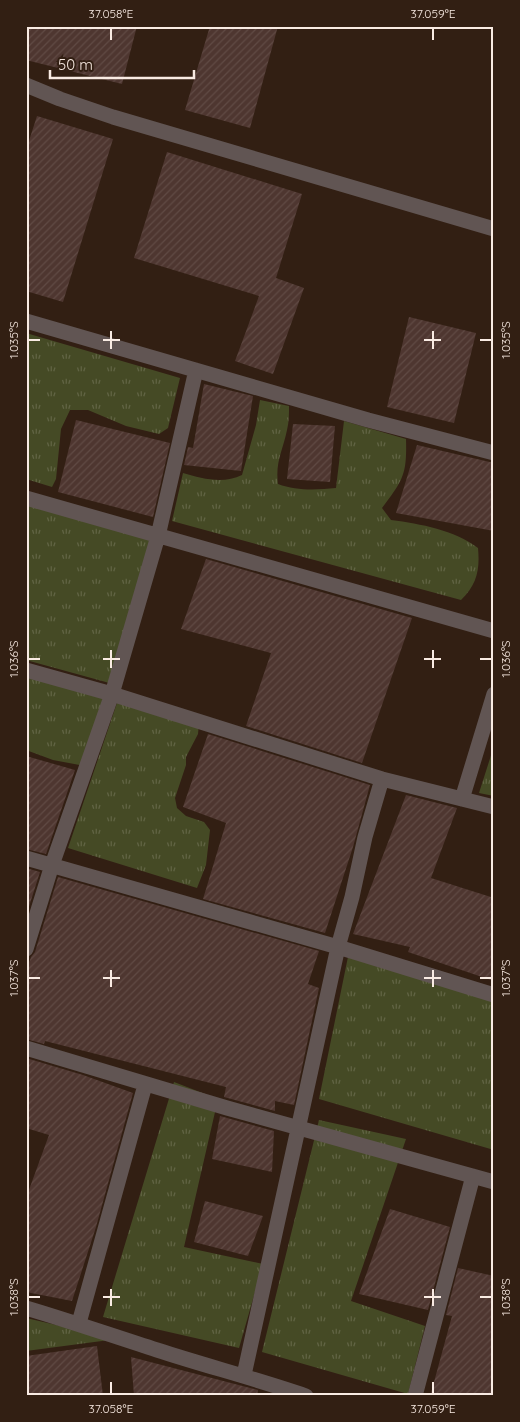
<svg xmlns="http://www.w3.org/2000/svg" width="520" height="1422" viewBox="0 0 520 1422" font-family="Quicksand,sans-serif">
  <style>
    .grass { fill: url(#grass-tufts) }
    .building { fill: url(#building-hatch) }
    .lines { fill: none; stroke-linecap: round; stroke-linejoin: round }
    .minor { stroke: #615553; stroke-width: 15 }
    .ticks { fill: none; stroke: #f9ebe3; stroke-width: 2 }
    .neatline { fill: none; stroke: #f9ebe3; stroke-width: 2 }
    .ticks-label { font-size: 12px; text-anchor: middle; fill: #f9ebe3 }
  </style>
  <defs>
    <pattern id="grass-tufts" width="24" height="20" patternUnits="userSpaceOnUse" patternTransform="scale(1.25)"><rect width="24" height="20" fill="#454a25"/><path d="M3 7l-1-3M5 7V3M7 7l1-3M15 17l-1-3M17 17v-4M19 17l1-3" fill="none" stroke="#616444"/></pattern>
    <pattern id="building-hatch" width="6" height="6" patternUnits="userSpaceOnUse" patternTransform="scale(1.25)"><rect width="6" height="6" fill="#4e3630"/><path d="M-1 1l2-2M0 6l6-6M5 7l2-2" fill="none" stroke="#604a44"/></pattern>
  </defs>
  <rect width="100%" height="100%" fill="#321f13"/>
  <path class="grass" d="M26,333l154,45 -12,50 -9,6 -33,-8 -38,-16h-18l-9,19 -5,50 -4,8 -26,-8z
    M260,400l29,6c0,8 0,16 -2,24 -4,20 -12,32 -9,54 18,7 39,6 58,4l8,-67 62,18c1,36 -3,41 -24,69l9,12c30,4 63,10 87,28 2,22 -1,36 -17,52l-289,-79 11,-48c19,6 41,11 59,2l14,-50z
    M26,495l129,35 -42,154 -87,-24z
    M26,671l83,22 -24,73 -32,-6 -27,-10z
    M119,697l80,26 -1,11 -12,23v8l-11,33 2,10 9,8 18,6 6,8 -4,35 -9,23 -129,-40z
    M494,746v50l-15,-3z
    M350,947l144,46v157l-175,-51z
    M174,1082l44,17 -34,148 79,17 -24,84 -136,-31z
    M319,1120l87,19 -55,162 74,25 -17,68 -146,-42z
    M26,1318l91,21 -91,12z"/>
  <path class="building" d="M26,26h111l-15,58 -96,-24z
    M210,26h68l-28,102 -65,-18z
    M37,116l76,23 -50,163 -37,-11v-141z
    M167,152l135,42 -26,84 28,10 -31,86 -38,-13 24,-65 -125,-38z
    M409,317l67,16 -22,90 -67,-16z
    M204,384l49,12 -12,75 -57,-6 4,-18 5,1z
    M76,420l94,23 -17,74 -95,-25z
    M293,424l42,2 -5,56 -43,-3z
    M417,445l77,18v68l-98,-18z
    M206,559l206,59 -50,145 -116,-37 25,-73 -90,-24z
    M208,734l162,51 -17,62 -28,86 -122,-34 23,-76 -43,-16z
    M26,756l49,14 -29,84 -20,-5z
    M406,795l51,13 -26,70 63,20v83l-86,-29 2,-5 -57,-13z
    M26,868l14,4 -14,44z
    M58,877l261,74 -11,33 11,4 -25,117 -19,-4v10l-51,-14 2,-10 -181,-46 -1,3 -18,-5v-68l5,-14 4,-5z
    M26,1058l57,17 50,18 -37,134 -24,74 -46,-9v-94l23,-63 -23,-7z
    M220,1116l54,15 -2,41 -60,-13z
    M205,1201l58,15 -15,40 -54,-14z
    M390,1209l60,18 -22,83 -69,-16z
    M458,1268l36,8v120h-53l-10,-3 21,-77 -6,-1z
    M97,1346l6,50h-77v-40z
    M131,1357l127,33 -1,6h-123z"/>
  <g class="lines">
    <path class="minor" d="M26,85l34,14 53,18 381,112
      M26,321l342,99 126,33
      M26,498l468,133
      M26,670l86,24 270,85 112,28
      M462,799l32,-105
      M26,858l312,89 156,48
      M26,949l26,-84 60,-171 46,-158 38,-166
      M26,1048l201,60 267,74
      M26,1308c44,13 87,28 131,42 49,16 100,29 149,46
      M79,1323l66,-238
      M244,1375l94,-428 14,-50 13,-60 17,-58
      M415,1396l58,-220"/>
  </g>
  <path class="ticks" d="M111,28v12M433,28v12M111,331v18M433,331v18M28,340h12M103,340h17M424,340h17M480,340h12M111,650v18M433,650v18M28,659h12M103,659h17M424,659h17M480,659h12M111,970v17M433,970v17M28,978h12M103,978h17M424,978h17M480,978h12M111,1289v17M433,1289v17M28,1297h12M103,1297h17M424,1297h17M480,1297h12M111,1382v12M433,1382v12"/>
  <rect width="520" height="1422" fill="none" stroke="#321f13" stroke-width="55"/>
  <path d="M50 70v8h144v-8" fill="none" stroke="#f9ebe3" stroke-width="2.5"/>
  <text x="58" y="70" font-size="15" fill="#f9ebe3" stroke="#321f13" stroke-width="4" paint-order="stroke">50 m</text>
  <rect x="28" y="28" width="464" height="1366" class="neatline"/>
  <g class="ticks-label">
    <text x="111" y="18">37.058°E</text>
    <text x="433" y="18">37.059°E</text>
    <text transform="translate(14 340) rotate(-90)" y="4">1.035°S</text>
    <text transform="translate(506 340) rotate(-90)" y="4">1.035°S</text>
    <text transform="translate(14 659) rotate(-90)" y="4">1.036°S</text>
    <text transform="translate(506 659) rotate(-90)" y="4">1.036°S</text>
    <text transform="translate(14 978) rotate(-90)" y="4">1.037°S</text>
    <text transform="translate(506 978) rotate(-90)" y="4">1.037°S</text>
    <text transform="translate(14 1297) rotate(-90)" y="4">1.038°S</text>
    <text transform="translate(506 1297) rotate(-90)" y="4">1.038°S</text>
    <text x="111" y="1413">37.058°E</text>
    <text x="433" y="1413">37.059°E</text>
  </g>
</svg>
